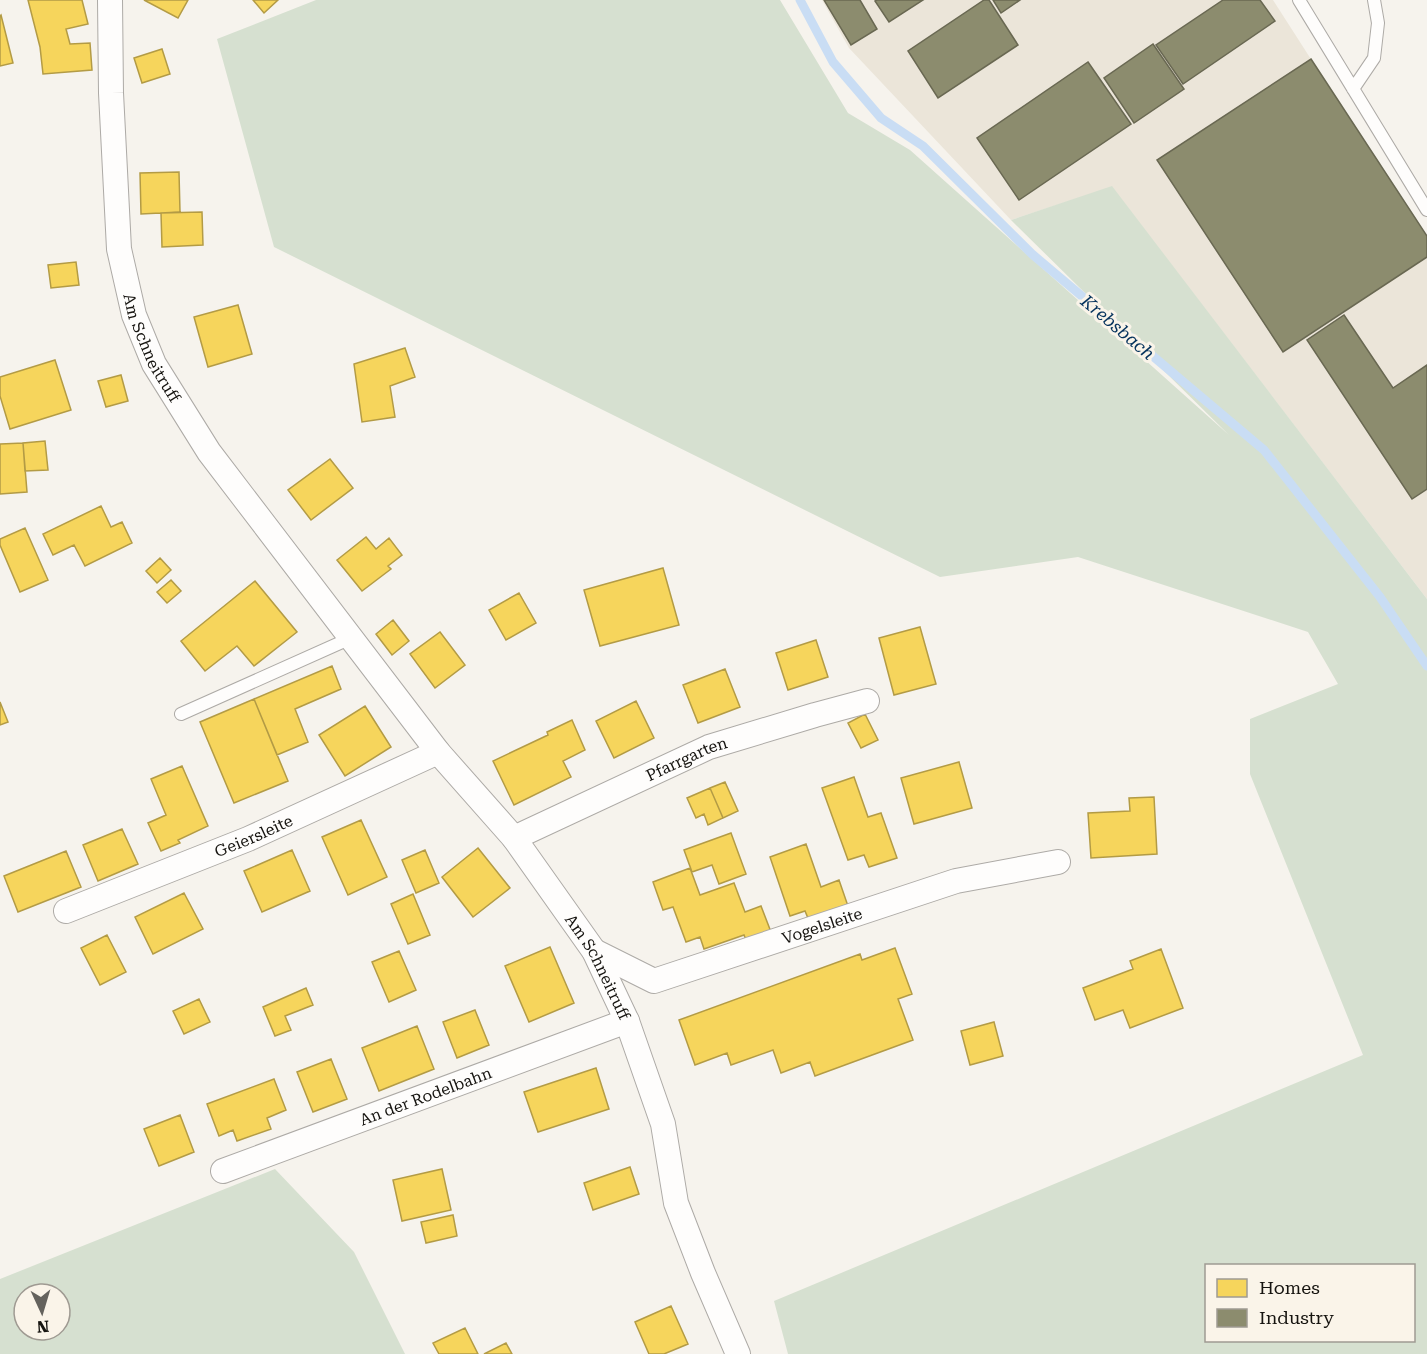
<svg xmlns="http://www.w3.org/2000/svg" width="1427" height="1354" viewBox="0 0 1427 1354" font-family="'Roboto Serif',serif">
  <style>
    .built { fill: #ebe5d9 }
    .green { fill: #d6e0d0; fill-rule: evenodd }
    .homes { fill: #f6d55c; stroke: #b39b45; stroke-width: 1.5 }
    .industry { fill: #8c8c6e; stroke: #696852; stroke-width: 1.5 }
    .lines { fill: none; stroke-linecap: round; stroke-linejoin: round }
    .stream { stroke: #c9ddf4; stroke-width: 9 }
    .service-casing { stroke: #adaaa6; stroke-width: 14 }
    .minor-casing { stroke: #adaaa6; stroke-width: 26 }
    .service { stroke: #fefdfc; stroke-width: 12 }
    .minor { stroke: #fefdfc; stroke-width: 24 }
    .labels { text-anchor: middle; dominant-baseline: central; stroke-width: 6; stroke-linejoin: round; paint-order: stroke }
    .street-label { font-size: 16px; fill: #161410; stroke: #faf4e9 }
    .water-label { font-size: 18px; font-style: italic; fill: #06335d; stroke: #faf4e9 }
  </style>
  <rect width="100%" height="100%" fill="#f6f3ed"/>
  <path class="built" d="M822,0h451l154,240v359l-315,-412 -101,33 -162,-172z"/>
  <path class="green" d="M316,0h464l68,113 62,37 319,285 -218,-215 101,-34 315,413v755h-639l-14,-53 589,-246 -113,-281v-55l88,-35 -30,-52 -230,-75 -138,20 -666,-330 -57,-208zM1206,1266h208v74h-208z
    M275,1169l79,83 51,102h-405v-75zM24,1294h36v36h-36z"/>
  <path class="homes" d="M28,0h54l6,24 -22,5 4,15 20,-1 2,27 -49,4 -3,-27z
    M144,0h44l-10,18z
    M253,0h25l-14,13z
    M1,15l12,48 -13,3v-50z
    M162,49l8,25 -28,9 -8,-25z
    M179,172l1,40 -39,2 -1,-41z
    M202,212l1,33 -41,2 -1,-34z
    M76,262l3,23 -28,3 -3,-23z
    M238,305l14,49 -44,13 -14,-50z
    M405,348l10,29 -25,9 5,31 -33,5 -8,-58z
    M55,360l16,50 -61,19 -10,-33v-19z
    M121,375l7,26 -22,6 -8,-26z
    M45,441l3,29 -23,1 -2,-28z
    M23,443l4,49 -27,2v-50z
    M330,459l23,29 -42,32 -23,-30z
    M101,506l10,21 11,-5 10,21 -47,23 -11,-21 -21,10 -10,-21z
    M25,528l23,52 -28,12 -20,-47v-6z
    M366,537l10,12 13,-11 13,17 -14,11 3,3 -29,22 -25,-31z
    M160,558l11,12 -14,13 -11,-12z
    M663,568l16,57 -79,21 -16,-56z
    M171,580l10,11 -14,12 -10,-11z
    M255,581l42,51 -43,34 -17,-20 -32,25 -24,-30z
    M519,593l17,30 -30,17 -17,-30z
    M393,620l16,21 -17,14 -16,-21z
    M920,627l16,57 -42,11 -15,-57z
    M440,632l25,33 -30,23 -25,-34z
    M816,640l12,37 -40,13 -12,-37z
    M332,666l9,23 -46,20 13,33 -31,13 -23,-56z
    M725,669l15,38 -42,16 -15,-38z
    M254,699l34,82 -54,22 -34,-81z
    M636,701l18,37 -40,20 -18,-37z
    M0,702l8,20 -8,3z
    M365,706l26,41 -46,29 -26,-41z
    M865,714l13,26 -17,8 -13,-25z
    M572,720l13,30 -22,11 8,16 -57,28 -21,-44 55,-26 -1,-3z
    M959,762l13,46 -58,16 -13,-46z
    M182,766l26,60 -30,14 2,3 -19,8 -13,-28 18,-8 -15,-36z
    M854,777l14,40 13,-4 16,45 -28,9 -5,-12 -16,5 -26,-72z
    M725,782l13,29 -15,7 -13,-30z
    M710,788l13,30 -15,7 -4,-11 -8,4 -9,-20z
    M1154,797l3,57 -66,4 -3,-45 42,-2 -1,-13z
    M361,820l26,57 -39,18 -26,-58z
    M122,829l16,35 -40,17 -15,-36z
    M731,833l15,41 -27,10 -7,-19 -20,7 -8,-22z
    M806,844l15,43 18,-7 10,29 -39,14 -5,-12 -15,5 -20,-59z
    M478,848l32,40 -37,29 -31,-40z
    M292,850l18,41 -48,21 -18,-41z
    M425,850l14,33 -23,10 -14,-33z
    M66,851l15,36 -63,25 -14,-36z
    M690,868l10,27 34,-12 11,29 16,-6 10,26 -25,8 -2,-5 -40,14 -4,-12 -14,5 -13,-35 -10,3 -10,-28z
    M184,893l19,36 -50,25 -18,-37z
    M413,894l17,41 -22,9 -17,-40z
    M107,935l19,37 -26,13 -19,-37z
    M550,947l24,56 -45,19 -24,-56z
    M895,948l17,46 -14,5 15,41 -98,36 -5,-14 -29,11 -8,-23 -42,15 -4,-12 -32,12 -16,-45 181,-66 2,6z
    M1161,949l22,59 -53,20 -7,-18 -28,10 -12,-32 50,-19 -3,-8z
    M399,951l17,39 -27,12 -17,-40z
    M306,988l7,17 -28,11 6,14 -16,6 -12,-29z
    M199,999l11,23 -26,12 -11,-23z
    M475,1010l14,35 -32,13 -14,-36z
    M994,1022l9,34 -33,9 -9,-34z
    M417,1026l17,43 -55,22 -17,-43z
    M331,1059l16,40 -34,13 -16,-40z
    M596,1068l13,41 -71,23 -14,-40z
    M274,1079l12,31 -19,8 4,11 -34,12 -4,-11 -14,6 -12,-32z
    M180,1115l14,37 -35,14 -15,-37z
    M630,1167l9,27 -46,16 -9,-27z
    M442,1169l9,41 -49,11 -9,-41z
    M453,1215l4,21 -31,7 -5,-21z
    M671,1306l17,38 -24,10h-15l-14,-32z
    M465,1328l13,26h-39l-6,-11z
    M506,1343l6,11h-28z"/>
  <path class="industry" d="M824,0h36l17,29 -26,16z
    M877,0h46l-34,22 -14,-21z
    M984,0h5l29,45 -80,53 -30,-47z
    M993,0h27l-19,13z
    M1223,0h37l15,21 -92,63 -27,-39z
    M1153,44l31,45 -50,34 -30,-45z
    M1311,59l116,177v21l-144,95 -126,-192z
    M1088,62l43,62 -112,76 -42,-62z
    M1344,315l49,73 34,-23v124l-15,10 -105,-159z"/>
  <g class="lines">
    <path class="stream" d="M800,0l33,62 48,56 42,28 109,108 232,196 116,147 47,69"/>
    <defs>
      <path id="service" d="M1299,0l128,210
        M1353,89l21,-31 4,-35 -4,-23
        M181,714l170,-76"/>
      <g id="minor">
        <path id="s1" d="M110,0l1,93 8,156 15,66 20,49 55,88 229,300 76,86 80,113 33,70 36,103 13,79 27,70 35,81"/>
        <path id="s2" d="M514,838l195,-91 106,-32 52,-14"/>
        <path id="s3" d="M66,911l182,-72 190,-87"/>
        <path id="s4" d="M594,951l60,30 302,-100 102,-19"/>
        <path id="s5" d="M223,1171l404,-150"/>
      </g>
    </defs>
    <use href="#service" class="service-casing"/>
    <use href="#minor" class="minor-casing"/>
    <use href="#service" class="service"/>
    <use href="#minor" class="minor"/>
  </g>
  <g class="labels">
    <g class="street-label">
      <text stroke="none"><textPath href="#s1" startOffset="354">Am Schneitruff</textPath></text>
      <text stroke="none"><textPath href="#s2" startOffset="190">Pfarrgarten</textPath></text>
      <text stroke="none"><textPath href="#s3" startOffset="202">Geiersleite</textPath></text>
      <text stroke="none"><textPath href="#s4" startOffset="244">Vogelsleite</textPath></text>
      <text stroke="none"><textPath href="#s1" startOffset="1120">Am Schneitruff</textPath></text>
      <text stroke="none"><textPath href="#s5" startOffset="216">An der Rodelbahn</textPath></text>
    </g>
    <g class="water-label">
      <text transform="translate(1118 327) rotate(40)">Krebsbach</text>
    </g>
  </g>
  <rect x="1205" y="1264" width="210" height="78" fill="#faf4e9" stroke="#9f9a92" stroke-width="1.5"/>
  <rect x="1217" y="1279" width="30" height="18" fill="#f6d55c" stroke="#9f9a92" stroke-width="1.5"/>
  <text x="1259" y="1294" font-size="18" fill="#161410">Homes</text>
  <rect x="1217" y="1309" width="30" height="18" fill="#8c8c6e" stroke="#9f9a92" stroke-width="1.5"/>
  <text x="1259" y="1324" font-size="18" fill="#161410">Industry</text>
  <g transform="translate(42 1312) rotate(176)"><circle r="28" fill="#faf4e9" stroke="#9f9a92" stroke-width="1.5"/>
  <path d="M0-4.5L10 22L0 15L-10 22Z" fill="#64625d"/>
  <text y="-9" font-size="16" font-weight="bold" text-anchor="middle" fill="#161410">N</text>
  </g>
</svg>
